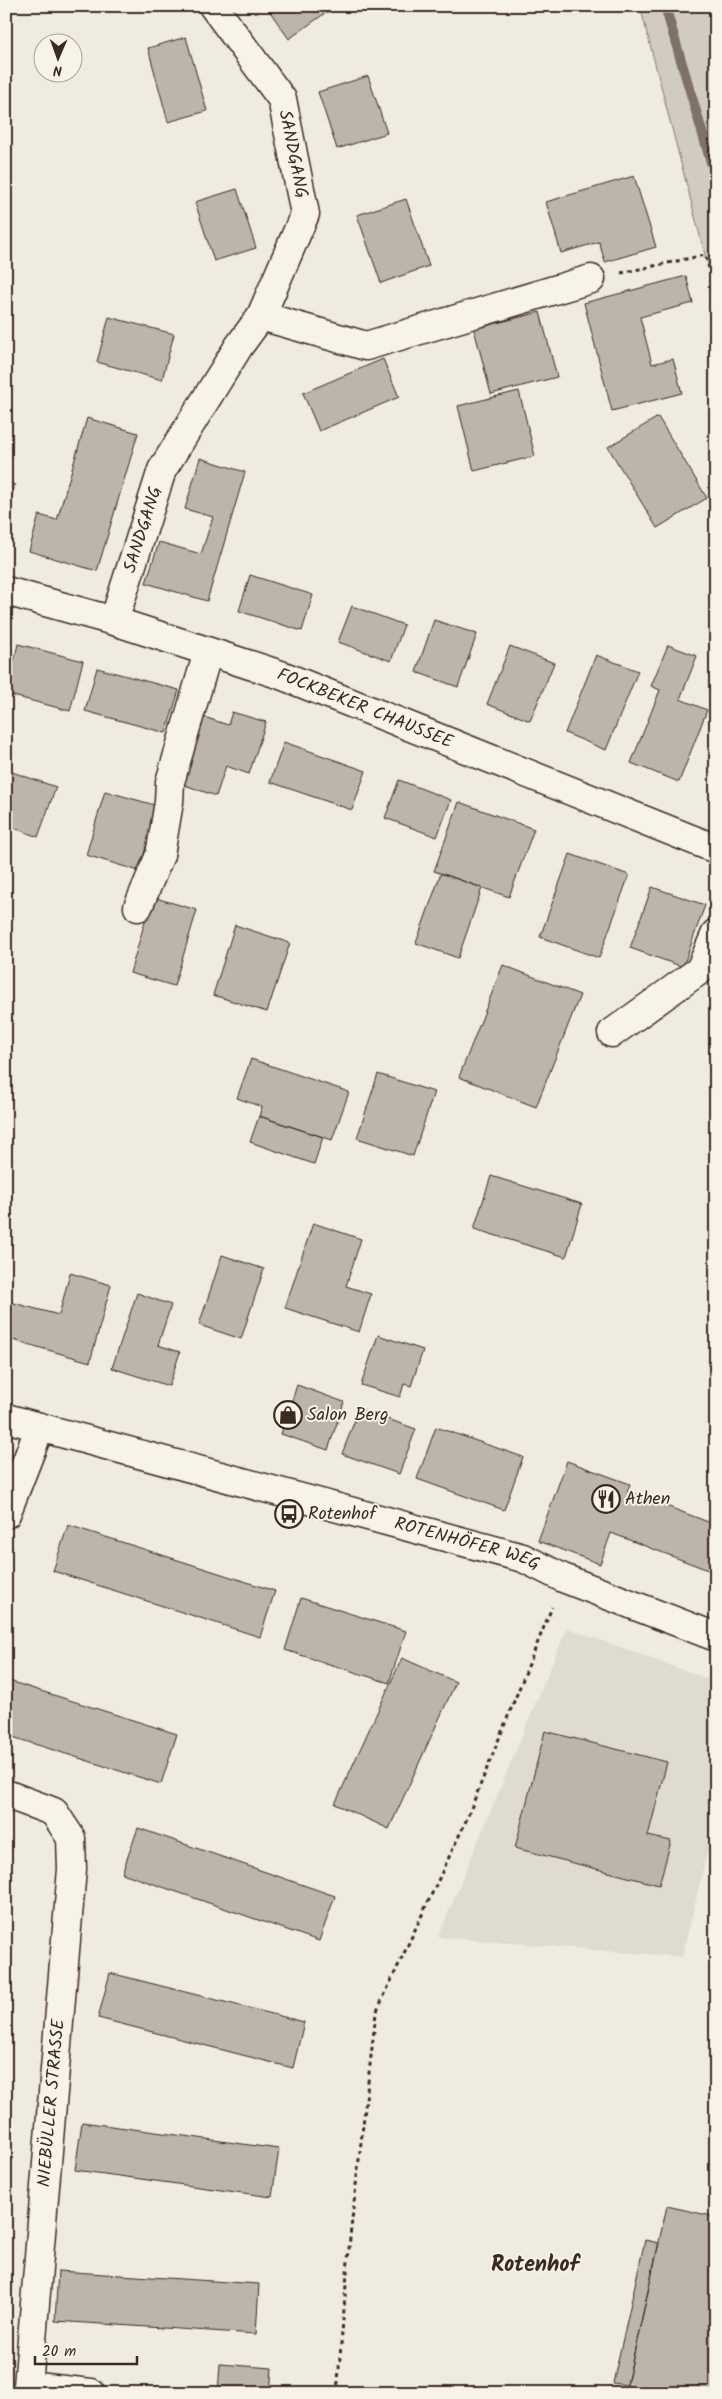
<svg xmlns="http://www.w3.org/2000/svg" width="722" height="2399" viewBox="0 0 722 2399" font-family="Kalam,sans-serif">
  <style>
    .built { fill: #e0dbd0 }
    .green { fill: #d1cbc0; stroke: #867a6f }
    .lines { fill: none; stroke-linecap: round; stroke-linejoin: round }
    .stream { stroke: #7e7266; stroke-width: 10 }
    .building { fill: #bdb5aa; stroke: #3b2a1e }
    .minor-casing { stroke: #3b2a1e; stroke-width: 31 }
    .major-casing { stroke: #3b2a1e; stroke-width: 31 }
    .path { stroke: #3b2a1e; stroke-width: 3; stroke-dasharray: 4 4; stroke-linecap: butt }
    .minor { stroke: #f7f3e8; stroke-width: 28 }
    .major { stroke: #f7f3e8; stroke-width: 28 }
    .labels { text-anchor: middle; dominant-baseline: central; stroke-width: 4; stroke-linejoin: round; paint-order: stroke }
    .street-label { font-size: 18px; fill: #3b2a1e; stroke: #f7f3e8 }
    .poi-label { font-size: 18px; fill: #3b2a1e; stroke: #f7f3e8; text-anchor: start }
    .district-label { font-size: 22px; font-weight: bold; fill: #3b2a1e; stroke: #f7f3e8 }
  </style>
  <rect width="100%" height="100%" fill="#efebe0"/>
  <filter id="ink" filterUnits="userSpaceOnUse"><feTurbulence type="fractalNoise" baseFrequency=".02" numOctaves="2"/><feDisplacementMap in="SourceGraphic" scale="10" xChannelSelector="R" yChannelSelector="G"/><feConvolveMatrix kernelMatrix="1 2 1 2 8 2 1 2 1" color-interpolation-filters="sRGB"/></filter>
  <g filter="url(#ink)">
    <path class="built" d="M567,1628l149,54v134l-34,141 -244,-20z"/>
    <path class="green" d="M640,6h76v284l-11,-35z"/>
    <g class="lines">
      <path class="stream" d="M665,6l51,173"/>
    </g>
    <path class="building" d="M266,6h58l4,5 -39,28z
      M186,37l21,74 -39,11 -20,-74z
      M368,76l19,57 -50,16 -19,-57z
      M634,176l22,71 -51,15 -6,-20 -38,11 -15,-51z
      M237,189l19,59 -42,13 -19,-59z
      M406,199l23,67 -48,17 -24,-68z
      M686,276l7,27 -53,14 12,47 21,-5 9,34 -70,18 -28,-108z
      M540,312l17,65 -66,17 -17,-65z
      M109,317l65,17 -12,46 -65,-18z
      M383,359l16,38 -80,34 -16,-38z
      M519,391l16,65 -61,15 -16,-65z
      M658,417l49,81 -50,30 -49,-81z
      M87,418l51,15 -41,138 -68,-20 10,-36 18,5z
      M200,458l45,14 -38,129 -61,-18 13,-41 42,12 12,-37 -28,-8z
      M6,482l9,3 -9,29z
      M250,575l63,20 -11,36 -63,-20z
      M352,606l52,19 -13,36 -53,-19z
      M434,620l43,14 -19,53 -42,-15z
      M18,644l65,17 -13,50 -64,-17z
      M668,645l29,11 -17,43 27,11 -28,72 -48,-19 29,-73 -9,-4z
      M510,646l44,17 -24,58 -43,-17z
      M596,655l42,16 -32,79 -41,-17z
      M97,668l82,22 -13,43 -81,-22z
      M232,712l34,10 -17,52 -23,-8 -10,30 -37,-13 22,-67 27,9z
      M284,742l82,29 -14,39 -82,-28z
      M6,770l50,17 -18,50 -32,-12z
      M399,780l52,20 -14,37 -52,-19z
      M105,791l53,15 -19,65 -53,-16z
      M459,802l75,27 -25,68 -75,-26z
      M570,854l59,21 -30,83 -59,-21z
      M441,873l41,15 -24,70 -42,-15z
      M652,887l53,18 -22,62 -53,-19z
      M152,897l45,13 -23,76 -44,-13z
      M235,925l55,18 -23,69 -54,-17z
      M503,965l77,30 -44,112 -77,-30z
      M251,1059l98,33 -17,48 -73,-24 3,-9 -25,-9z
      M378,1074l56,18 -21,64 -56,-18z
      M259,1116l64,21 -9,27 -64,-22z
      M491,1176l91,28 -16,53 -92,-28z
      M313,1223l48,16 -15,47 25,8 -12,38 -74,-24z
      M222,1255l42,14 -23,70 -42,-14z
      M70,1273l41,12 -21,77 -84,-24v-37l53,14z
      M137,1293l34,12 -13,40 22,7 -11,34 -57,-18z
      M378,1335l45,15 -12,36 -7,-2 -4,13 -39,-12z
      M297,1385l47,17 -16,48 -47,-16z
      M359,1409l57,20 -17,45 -57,-20z
      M436,1427l87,30 -19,53 -87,-31z
      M567,1461l63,23 -3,7 89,34v48l-105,-40 -11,31 -62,-23z
      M68,1525l207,66 -15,46 -207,-66z
      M301,1598l105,33 -17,52 -104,-33z
      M402,1658l54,24 -67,147 -54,-25z
      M6,1680l171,54 -16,50 -155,-49z
      M545,1731l122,31 -19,74 23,5 -12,44 -144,-37z
      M138,1828l197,68 -16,45 -197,-68z
      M110,1973l194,49 -11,46 -195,-50z
      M82,2122l197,27 -7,48 -197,-27z
      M667,2206l49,11v176h-91z
      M645,2240l14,3 -32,142 -14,-2z
      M58,2271l201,13 -3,50 -201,-13z
      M220,2364l52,4 -2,25h-52z"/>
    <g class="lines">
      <defs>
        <g id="minor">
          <path id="s1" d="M213,6l69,93 23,115 -44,102"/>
          <path id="s2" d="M114,621l48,-151 77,-124 22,-30 105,30 225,-67"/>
          <path d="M138,907l22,-52 9,-53 1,-20 38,-130"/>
          <path d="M612,1033l88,-63 16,-37"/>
          <path id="s3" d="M6,1418l517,140 40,20 153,59"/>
          <path d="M6,1514l34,-87"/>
          <path d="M6,1794l48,18 17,26 1,31 -44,517 63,7"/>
        </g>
        <g id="major">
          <path id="s4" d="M6,591l108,30 167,54 435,174"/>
        </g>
      </defs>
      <use href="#minor" class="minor-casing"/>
      <use href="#major" class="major-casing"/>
      <path class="path" d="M621,273l84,-18 11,35
        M337,2393l13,-156 26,-224 89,-190 87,-216"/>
      <use href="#minor" class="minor"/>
      <use href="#major" class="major"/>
    </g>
  </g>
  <defs>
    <symbol id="shop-ring" viewBox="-11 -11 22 22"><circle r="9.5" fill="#f7f3e8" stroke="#3b2a1e" stroke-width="1.5"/><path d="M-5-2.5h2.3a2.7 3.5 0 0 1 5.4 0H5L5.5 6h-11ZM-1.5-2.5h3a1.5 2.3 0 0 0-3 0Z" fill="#3b2a1e"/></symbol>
    <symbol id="restaurant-ring" viewBox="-11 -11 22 22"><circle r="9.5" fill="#f7f3e8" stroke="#3b2a1e" stroke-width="1.5"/><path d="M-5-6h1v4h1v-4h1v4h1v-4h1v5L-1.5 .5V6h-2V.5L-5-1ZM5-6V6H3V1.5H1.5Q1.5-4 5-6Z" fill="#3b2a1e"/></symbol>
    <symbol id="bus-ring" viewBox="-11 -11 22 22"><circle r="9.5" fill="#f7f3e8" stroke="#3b2a1e" stroke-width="1.5"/><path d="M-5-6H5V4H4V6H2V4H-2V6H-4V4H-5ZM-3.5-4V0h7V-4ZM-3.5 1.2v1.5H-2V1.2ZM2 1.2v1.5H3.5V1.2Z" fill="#3b2a1e"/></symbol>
  </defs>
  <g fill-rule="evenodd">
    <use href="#shop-ring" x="272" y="1399" width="32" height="32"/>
    <use href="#restaurant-ring" x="590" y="1483" width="32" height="32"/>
    <use href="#bus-ring" x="273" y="1498" width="32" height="32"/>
  </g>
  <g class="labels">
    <g class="street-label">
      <text stroke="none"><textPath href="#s1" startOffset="172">SANDGANG</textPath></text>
      <text stroke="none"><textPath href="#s2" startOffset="96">SANDGANG</textPath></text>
      <text stroke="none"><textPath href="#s4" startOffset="378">FOCKBEKER CHAUSSEE</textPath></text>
      <text stroke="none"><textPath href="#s3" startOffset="478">ROTENHÖFER WEG</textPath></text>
      <text transform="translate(52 2103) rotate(-85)">NIEBÜLLER STRASSE</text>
    </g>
    <g class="poi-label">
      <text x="307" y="1415">Salon Berg</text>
      <text x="625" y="1499">Athen</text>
      <text x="308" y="1514">Rotenhof</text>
    </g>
    <g class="district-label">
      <text x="535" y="2265">Rotenhof</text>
    </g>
  </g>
  <rect width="722" height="2399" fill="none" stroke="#f7f3e8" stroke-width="25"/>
  <rect x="12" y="12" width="697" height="2374" fill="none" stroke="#3b2a1e" stroke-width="2" filter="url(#ink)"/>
  <g transform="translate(58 58) rotate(182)"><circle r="24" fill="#f7f3e8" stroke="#aca397"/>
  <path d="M0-4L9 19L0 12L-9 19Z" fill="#3b2a1e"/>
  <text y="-8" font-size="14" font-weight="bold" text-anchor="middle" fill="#3b2a1e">N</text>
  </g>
  <path d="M35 2356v8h102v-8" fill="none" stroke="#3b2a1e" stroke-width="2.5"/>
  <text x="42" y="2356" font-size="15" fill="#3b2a1e" stroke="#f7f3e8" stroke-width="4" paint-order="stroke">20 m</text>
</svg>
